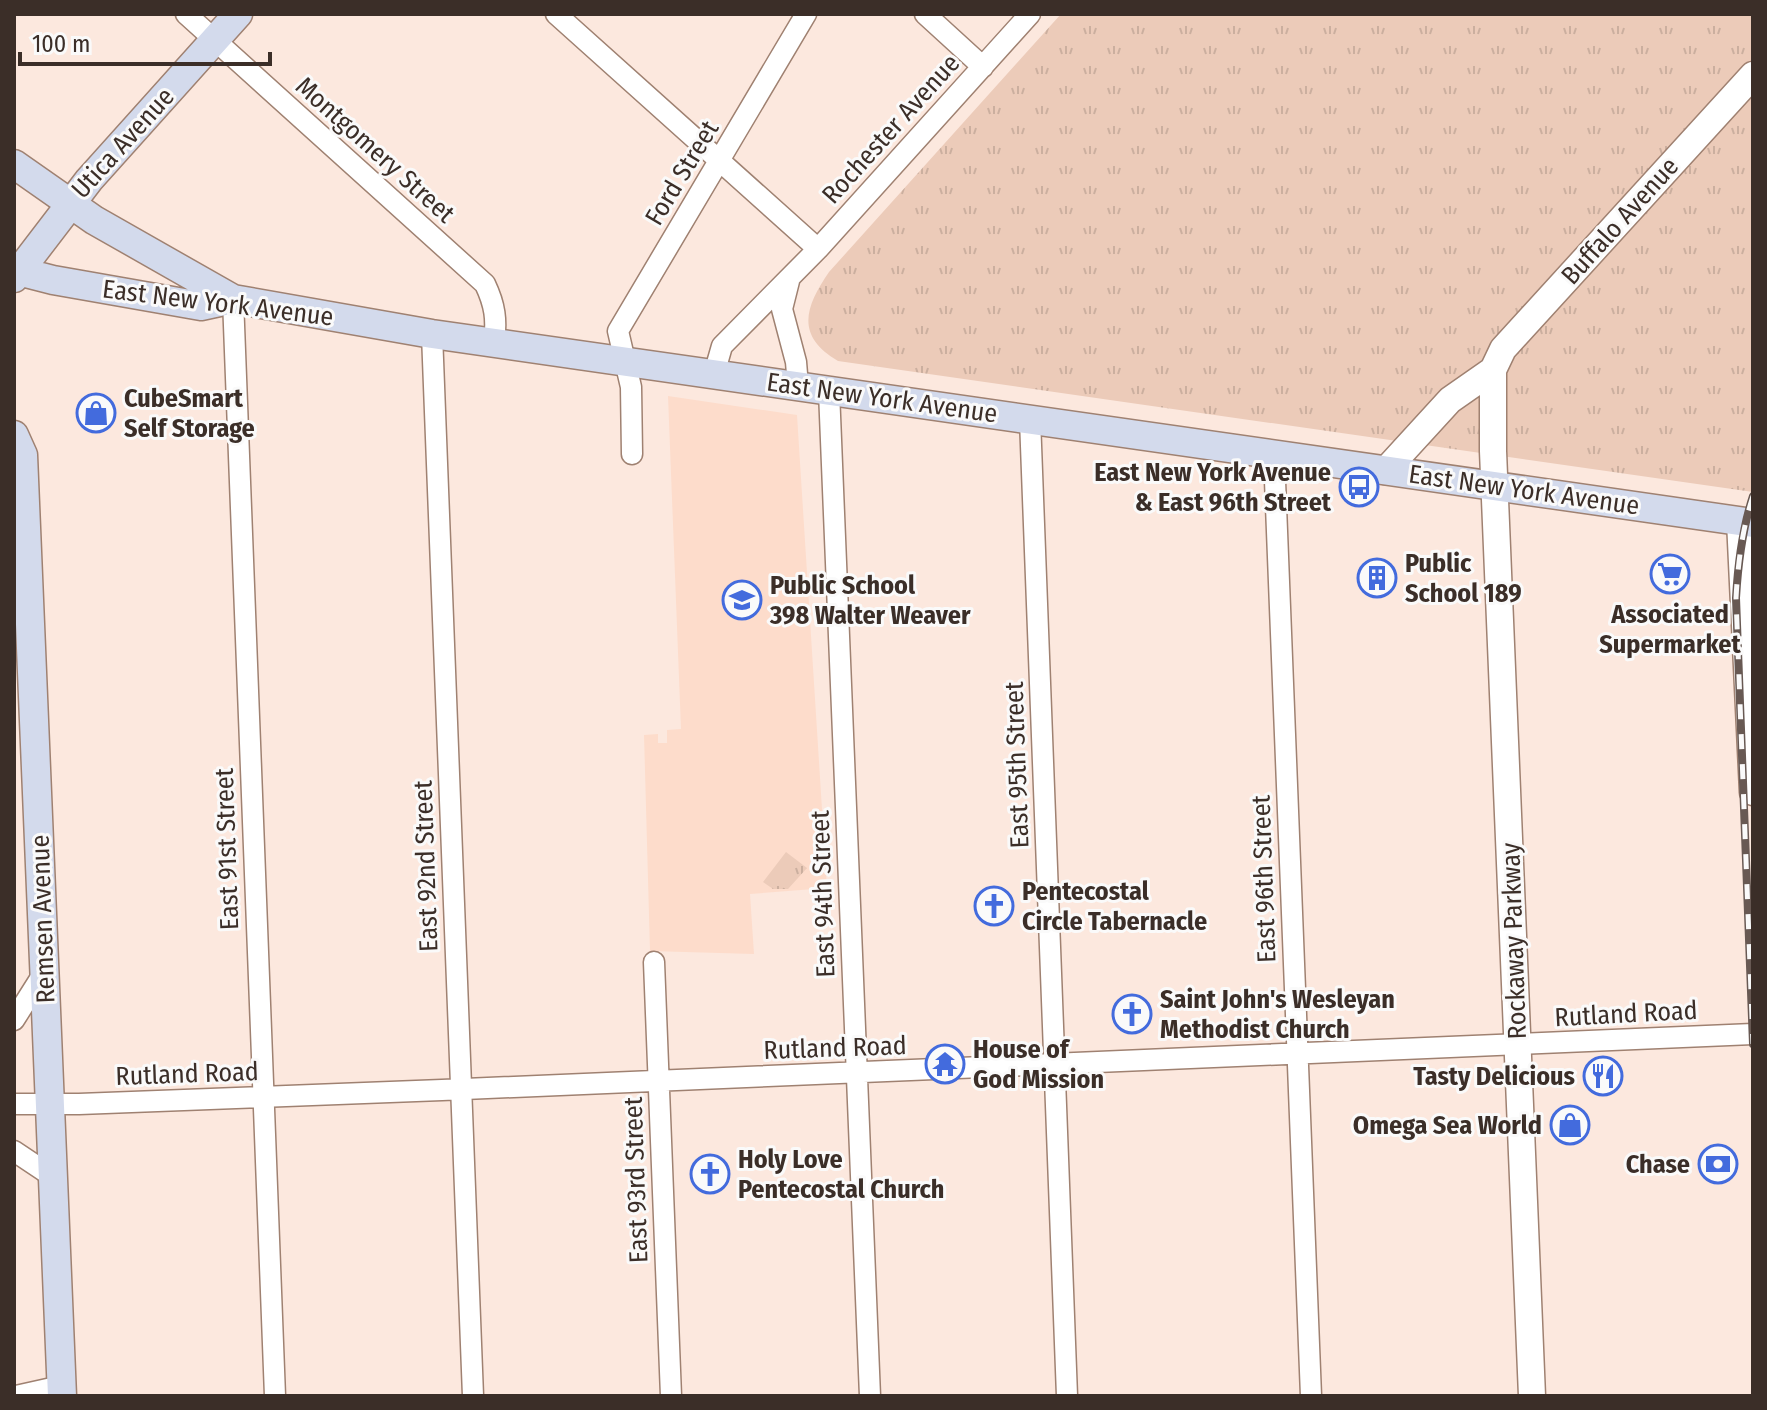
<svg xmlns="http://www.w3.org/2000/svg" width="1767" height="1410" viewBox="0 0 1767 1410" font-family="'Fira Sans Condensed',sans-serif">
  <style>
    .built { fill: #fddccb }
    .park { fill: url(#park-tufts) }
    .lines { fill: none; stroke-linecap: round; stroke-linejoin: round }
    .minor-casing { stroke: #9f8171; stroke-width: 23 }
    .tertiary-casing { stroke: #9f8171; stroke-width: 29 }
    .secondary-casing { stroke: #9f8171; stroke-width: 31 }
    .minor { stroke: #fff; stroke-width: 20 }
    .tertiary { stroke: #fff; stroke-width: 26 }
    .secondary { stroke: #d3daec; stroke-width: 28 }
    .rail-casing { stroke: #685953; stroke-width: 8 }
    .rail { stroke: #fafafa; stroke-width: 5; stroke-dasharray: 15; stroke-linecap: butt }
    .labels { text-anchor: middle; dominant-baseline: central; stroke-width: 6; stroke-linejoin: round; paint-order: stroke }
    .street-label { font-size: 26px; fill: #3b2e28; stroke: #fafafa }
    .poi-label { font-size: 26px; font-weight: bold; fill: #3b2e28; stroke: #fafafa; text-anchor: start }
  </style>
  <defs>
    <pattern id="park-tufts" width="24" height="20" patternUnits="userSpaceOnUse" patternTransform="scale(2)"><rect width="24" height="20" fill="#eccbb9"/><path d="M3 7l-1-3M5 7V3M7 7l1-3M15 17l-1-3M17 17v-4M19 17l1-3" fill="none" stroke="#cbaf9f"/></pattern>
  </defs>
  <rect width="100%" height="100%" fill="#fce8de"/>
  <path class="built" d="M668,396l129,19 30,473 -77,6 4,60 -104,-3 -6,-216 14,-1v9h9v-13l14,-1z"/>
  <path class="park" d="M1061,14h692v478l-915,-131c-43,-25 -33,-54 -9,-89z
    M786,852l21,16 -19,21h-15l-10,-7z"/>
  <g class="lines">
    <defs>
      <path id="minor" d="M186,14l299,270c10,21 12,36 9,58
        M556,14l262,235
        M925,14l58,53
        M789,281l-7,28 14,53 2,24
        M233,299l42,1097
        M432,334l41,1062
        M714,374l8,-28 96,-97 212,-235
        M829,391l41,1005
        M1030,419l37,977
        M632,454l-1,-67 -13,-56 188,-317
        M1274,455l37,941
        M654,962l17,434
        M14,1020l31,-49
        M14,1104h65l363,-14 1311,-56
        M14,1151l39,26
        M16,1396l45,-10"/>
      <path id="tertiary" d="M1385,471l65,-71 43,-30
        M1740,521l13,271
        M1532,1396l-39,-945v-81l10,-21 250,-274"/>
      <path id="secondary" d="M14,164l80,56 139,79
        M14,270l39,10 148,26 32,-7 199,35 1321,189
        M14,278l75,-98 149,-166
        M14,435l9,20 39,941"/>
    </defs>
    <use href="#minor" class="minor-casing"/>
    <use href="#tertiary" class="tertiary-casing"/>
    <use href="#secondary" class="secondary-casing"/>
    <use href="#minor" class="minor"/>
    <use href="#tertiary" class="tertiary"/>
    <use href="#secondary" class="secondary"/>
    <defs>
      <path id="rail" d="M1753,496c-11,34 -15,67 -17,102l17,446"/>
    </defs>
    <use href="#rail" class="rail-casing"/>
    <use href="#rail" class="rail"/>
  </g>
  <defs>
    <symbol id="shop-ring" viewBox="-11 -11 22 22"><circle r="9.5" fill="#fafafa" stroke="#436bdd" stroke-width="1.5"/><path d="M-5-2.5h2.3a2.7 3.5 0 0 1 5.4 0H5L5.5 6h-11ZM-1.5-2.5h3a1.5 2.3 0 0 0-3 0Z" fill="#436bdd"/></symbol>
    <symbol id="bus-ring" viewBox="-11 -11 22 22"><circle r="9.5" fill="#fafafa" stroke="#436bdd" stroke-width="1.5"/><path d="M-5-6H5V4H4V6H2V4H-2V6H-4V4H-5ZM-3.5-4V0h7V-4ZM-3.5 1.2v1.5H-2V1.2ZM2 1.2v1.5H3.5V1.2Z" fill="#436bdd"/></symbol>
    <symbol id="supermarket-ring" viewBox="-11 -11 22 22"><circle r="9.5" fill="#fafafa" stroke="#436bdd" stroke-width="1.5"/><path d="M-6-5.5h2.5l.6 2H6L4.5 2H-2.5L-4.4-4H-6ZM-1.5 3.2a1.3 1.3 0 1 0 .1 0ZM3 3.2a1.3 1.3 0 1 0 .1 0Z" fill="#436bdd"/></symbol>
    <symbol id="building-ring" viewBox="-11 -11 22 22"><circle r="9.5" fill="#fafafa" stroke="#436bdd" stroke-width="1.5"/><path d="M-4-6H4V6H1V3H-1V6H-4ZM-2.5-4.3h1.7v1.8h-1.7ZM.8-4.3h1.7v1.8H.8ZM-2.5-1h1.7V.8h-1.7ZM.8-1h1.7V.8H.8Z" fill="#436bdd"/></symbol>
    <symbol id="school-ring" viewBox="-11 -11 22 22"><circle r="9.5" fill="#fafafa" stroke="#436bdd" stroke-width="1.5"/><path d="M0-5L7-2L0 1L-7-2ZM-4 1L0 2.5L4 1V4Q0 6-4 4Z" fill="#436bdd"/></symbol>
    <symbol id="church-ring" viewBox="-11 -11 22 22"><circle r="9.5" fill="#fafafa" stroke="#436bdd" stroke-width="1.5"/><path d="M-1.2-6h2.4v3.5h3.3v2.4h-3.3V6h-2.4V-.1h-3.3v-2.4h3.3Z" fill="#436bdd"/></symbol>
    <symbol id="temple-ring" viewBox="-11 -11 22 22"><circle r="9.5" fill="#fafafa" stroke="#436bdd" stroke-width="1.5"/><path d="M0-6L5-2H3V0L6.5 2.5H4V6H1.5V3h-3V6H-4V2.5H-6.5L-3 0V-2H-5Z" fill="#436bdd"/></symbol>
    <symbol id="restaurant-ring" viewBox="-11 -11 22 22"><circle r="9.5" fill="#fafafa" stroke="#436bdd" stroke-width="1.5"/><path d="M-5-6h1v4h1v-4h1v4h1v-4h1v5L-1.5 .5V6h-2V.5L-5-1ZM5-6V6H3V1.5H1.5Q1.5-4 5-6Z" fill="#436bdd"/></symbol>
    <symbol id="bank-ring" viewBox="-11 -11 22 22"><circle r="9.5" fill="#fafafa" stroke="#436bdd" stroke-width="1.5"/><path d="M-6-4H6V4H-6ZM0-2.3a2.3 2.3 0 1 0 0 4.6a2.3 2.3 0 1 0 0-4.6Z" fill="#436bdd"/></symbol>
  </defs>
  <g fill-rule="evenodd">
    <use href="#shop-ring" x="74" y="391" width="44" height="44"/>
    <use href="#bus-ring" x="1337" y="465" width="44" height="44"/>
    <use href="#supermarket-ring" x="1648" y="552" width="44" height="44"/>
    <use href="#building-ring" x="1355" y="556" width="44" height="44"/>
    <use href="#school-ring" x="720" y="578" width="44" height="44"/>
    <use href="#church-ring" x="972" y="884" width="44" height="44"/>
    <use href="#church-ring" x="1110" y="992" width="44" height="44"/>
    <use href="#temple-ring" x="923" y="1042" width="44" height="44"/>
    <use href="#restaurant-ring" x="1581" y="1054" width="44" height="44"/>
    <use href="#shop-ring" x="1548" y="1103" width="44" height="44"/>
    <use href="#bank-ring" x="1696" y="1142" width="44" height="44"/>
    <use href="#church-ring" x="688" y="1152" width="44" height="44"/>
  </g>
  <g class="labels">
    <g class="street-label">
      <text transform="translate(891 129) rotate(-48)">Rochester Avenue</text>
      <text transform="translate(123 143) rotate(-48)">Utica Avenue</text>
      <text transform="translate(375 150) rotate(42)">Montgomery Street</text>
      <text transform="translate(682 173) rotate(-59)">Ford Street</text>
      <text transform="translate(1620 221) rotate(-48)">Buffalo Avenue</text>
      <text transform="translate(218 303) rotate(7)">East New York Avenue</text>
      <text transform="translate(882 398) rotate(8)">East New York Avenue</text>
      <text transform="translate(1524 490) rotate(8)">East New York Avenue</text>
      <text transform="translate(1017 765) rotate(-92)">East 95th Street</text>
      <text transform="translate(227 849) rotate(-92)">East 91st Street</text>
      <text transform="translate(426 866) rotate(-92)">East 92nd Street</text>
      <text transform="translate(1264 879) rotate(-92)">East 96th Street</text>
      <text transform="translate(823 894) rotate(-92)">East 94th Street</text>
      <text transform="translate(43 919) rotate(-92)">Remsen Avenue</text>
      <text transform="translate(1514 941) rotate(-92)">Rockaway Parkway</text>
      <text transform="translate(1626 1014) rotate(-3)">Rutland Road</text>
      <text transform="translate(835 1048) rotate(-2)">Rutland Road</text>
      <text transform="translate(187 1074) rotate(-2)">Rutland Road</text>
      <text transform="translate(636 1180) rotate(-92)">East 93rd Street</text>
    </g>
    <g class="poi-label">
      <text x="124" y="398">CubeSmart<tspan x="124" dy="30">Self Storage</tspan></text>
      <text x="1331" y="472" text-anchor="end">East New York Avenue<tspan x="1331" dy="30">&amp; East 96th Street</tspan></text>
      <text x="1405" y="563">Public<tspan x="1405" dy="30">School 189</tspan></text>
      <text x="770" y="585">Public School<tspan x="770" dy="30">398 Walter Weaver</tspan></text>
      <text x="1670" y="614" text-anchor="middle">Associated<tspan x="1670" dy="30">Supermarket</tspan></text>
      <text x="1022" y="891">Pentecostal<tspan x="1022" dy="30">Circle Tabernacle</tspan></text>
      <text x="1160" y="999">Saint John's Wesleyan<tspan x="1160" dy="30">Methodist Church</tspan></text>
      <text x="973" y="1049">House of<tspan x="973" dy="30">God Mission</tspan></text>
      <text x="1575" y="1076" text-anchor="end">Tasty Delicious</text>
      <text x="1542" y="1125" text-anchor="end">Omega Sea World</text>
      <text x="738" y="1159">Holy Love<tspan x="738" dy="30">Pentecostal Church</tspan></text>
      <text x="1690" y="1164" text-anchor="end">Chase</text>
    </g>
  </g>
  <rect width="1767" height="1410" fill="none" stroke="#3b2e28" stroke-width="32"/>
  <path d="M20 52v12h250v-12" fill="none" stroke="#3b2e28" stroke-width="4"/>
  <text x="32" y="52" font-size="24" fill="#3b2e28" stroke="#fafafa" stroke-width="6" paint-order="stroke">100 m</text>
</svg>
